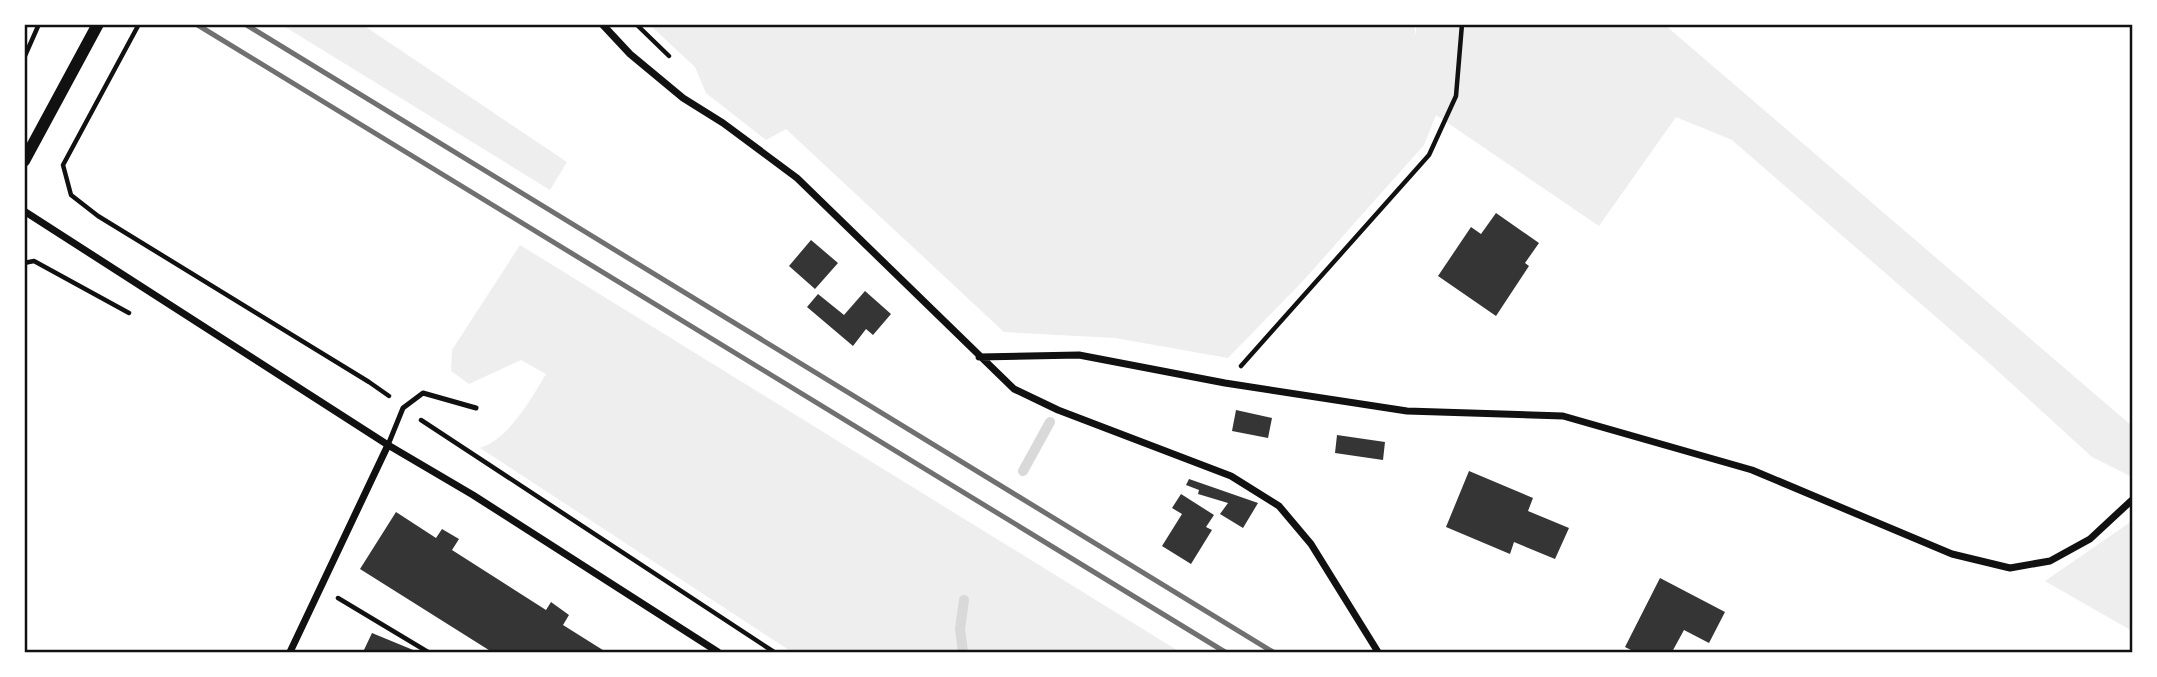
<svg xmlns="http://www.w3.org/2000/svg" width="2157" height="677" viewBox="0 0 2157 677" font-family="'PT Sans Narrow',sans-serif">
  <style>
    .green { fill: #eee }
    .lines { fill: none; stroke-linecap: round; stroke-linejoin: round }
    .stream { stroke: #d9d9d9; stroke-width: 10 }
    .building { fill: #353535 }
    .path { stroke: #111; stroke-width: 4.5 }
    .service { stroke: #111; stroke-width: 5 }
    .minor { stroke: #111; stroke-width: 7 }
    .tertiary { stroke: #111; stroke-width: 12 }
    .rail { stroke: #707070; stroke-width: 5 }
    .neatline { fill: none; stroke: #111; stroke-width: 2.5 }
  </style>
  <rect width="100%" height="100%" fill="#fff"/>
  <path class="green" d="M1414,24l2,12v-12l249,1 467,401v51l-40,-20 -103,-94 -257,-223 -56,-23 -77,109 -163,-111 -12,30 -122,137 -74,76 -113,-20 -111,-6 -218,-203 -20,11 -60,-47 -11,-26 -45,-42z
    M282,25h81l204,137 -17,28z
    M520,245l660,407h-388l-312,-204c28,-8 51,-49 66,-74l-25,-14 -52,24 -18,-13 1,-21z
    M2132,521v110l-87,-50z"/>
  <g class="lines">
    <path class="stream" d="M1023,471l27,-49
      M963,652l-3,-23 4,-29"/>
  </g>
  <path class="building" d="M1496,213l43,30 -14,20 4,3 -33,50 -58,-40 33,-49 10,7z
    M811,240l27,23 -23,26 -26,-23z
    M865,291l26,23 -18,21 -7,-6 -13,17 -46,-39 11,-13 26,21z
    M1236,410l36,8 -4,20 -36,-7z
    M1337,435l48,7 -2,18 -48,-7z
    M1469,471l64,27 -5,13 41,17 -14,31 -41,-17 -4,12 -64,-27z
    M1189,479l69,24 -15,25 -23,-14 8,-11 -30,-9 1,-4 -13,-5z
    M1181,494l33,21 -8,12 6,3 -21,34 -29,-18 20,-32 -10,-6z
    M396,512l40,26 6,-9 17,10 -7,11 94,60 5,-8 18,13 -6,10 43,27h-114l-132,-83z
    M1660,578l65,34 -16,31 -25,-13 -12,22h-37l-10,-5z
    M372,633l46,19h-55z"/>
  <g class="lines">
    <path class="path" d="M139,24l-76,141 8,30 27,21 271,166 20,14
      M636,24l33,32
      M24,58l15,-34
      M24,263l10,-2 95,52
      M1241,366l188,-211 27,-59 6,-72
      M421,420l353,232
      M338,598l90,54"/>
    <path class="service" d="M388,445l15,-37 20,-15 53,15"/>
    <path class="minor" d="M602,24l28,30 53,44 40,25 74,55 217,211 44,21 173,66 48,30 32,38 67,108
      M24,211l364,234 85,50 245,157
      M979,357l100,-2 146,28 182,28 156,5 189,54 200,84 58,14 40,-7 40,-22 42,-39
      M290,652l98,-207"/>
    <path class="tertiary" d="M24,161l74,-137"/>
    <path class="rail" d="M196,24l1029,628
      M245,24l1028,628"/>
  </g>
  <rect width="2157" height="677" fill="none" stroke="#ffffff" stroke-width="52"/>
  <rect x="26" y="26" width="2105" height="625" class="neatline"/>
</svg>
